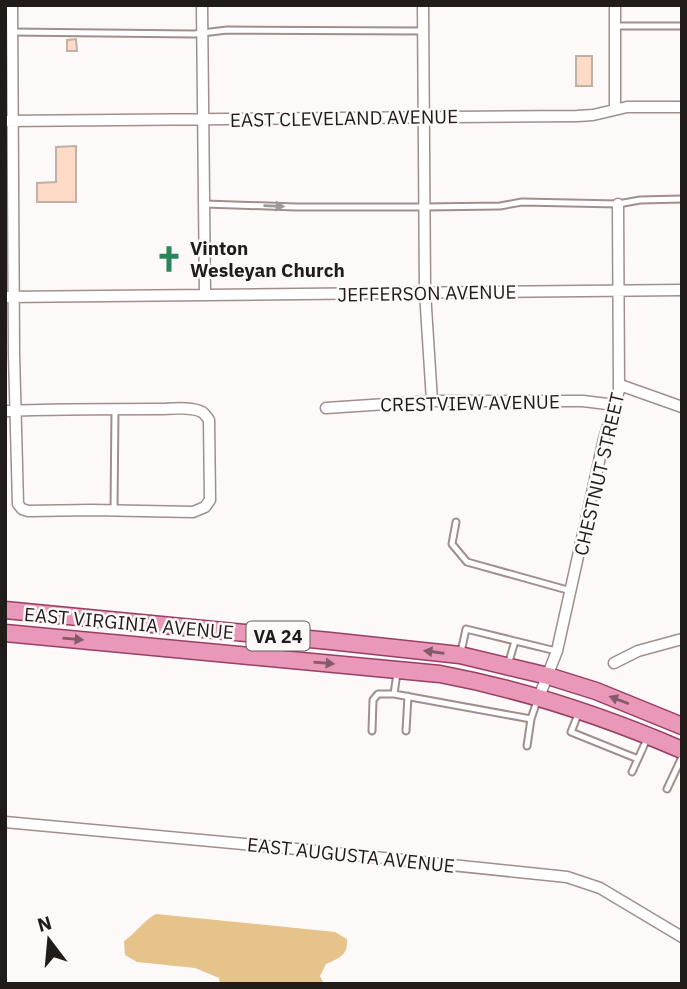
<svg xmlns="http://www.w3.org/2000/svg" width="687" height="989" viewBox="0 0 687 989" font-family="'IBM Plex Sans',sans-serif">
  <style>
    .forest { fill: #e6c38b }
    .building { fill: #ffdbc6; stroke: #bfb0a8; stroke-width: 2 }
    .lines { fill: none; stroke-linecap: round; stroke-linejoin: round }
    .lane-casing { stroke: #a08f8d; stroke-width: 9 }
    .street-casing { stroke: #a08f8d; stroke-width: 13 }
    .primary-casing { stroke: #993f64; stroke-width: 19 }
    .lane { stroke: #fff; stroke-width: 5 }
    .street { stroke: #fff; stroke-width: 10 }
    .primary { stroke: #e998ba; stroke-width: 16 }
    .oneway { fill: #9b9898 }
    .oneway2 { fill: #855a6a }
    .labels { text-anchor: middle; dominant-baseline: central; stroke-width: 5; stroke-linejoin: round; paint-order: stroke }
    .shield { fill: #fdf9f8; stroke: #635e5d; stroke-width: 2 }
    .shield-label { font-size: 18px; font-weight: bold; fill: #211b1a }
    .street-label { font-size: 19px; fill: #211b1a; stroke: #fdf9f8 }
    .poi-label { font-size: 19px; font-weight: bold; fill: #211b1a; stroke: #fdf9f8; text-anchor: start }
  </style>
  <rect width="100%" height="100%" fill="#fdf9f8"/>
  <path class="forest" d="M156,914l179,18 12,7c1,16 -7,19 -21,25l-6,12 4,8h-104l-1,-6 -24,-10 -58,-6 -12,-7 -1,-14c12,-8 19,-20 32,-27z"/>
  <path class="building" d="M76,39l1,12h-10v-11z
    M576,56h16v30h-16z
    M76,146v56h-39v-19l19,-1v-35z"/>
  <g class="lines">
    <defs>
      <path id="lane" d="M615,26h67
        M12,32l182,2 33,-4 195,1
        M205,204l91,3h128l76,-1 22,-4 96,2 22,-4 42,-1
        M114,510l1,-101
        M456,522l-4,22 15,18 104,29
        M461,652l5,-23 90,22
        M508,665l7,-24
        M397,673l-3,21 137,25 6,-18
        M579,712l-8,20 67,27
        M372,731l1,-31 5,-6h16
        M406,731l2,-35
        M527,746l4,-27
        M632,772l15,-33
        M667,789l15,-32"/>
      <path id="street" d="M202,5l3,290
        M423,5l2,287 7,109
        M615,5v104
        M5,121l572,-5 16,-1 34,-8h55
        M5,297l677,-7
        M620,385l62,22
        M326,408l106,-7h151l32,4
        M5,411c51,-2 102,-2 153,-2 12,0 33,-3 44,3 3,2 5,5 7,8l1,80 -5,7 -12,5 -101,-2 -64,1 -6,-2 -4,-5 -4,-150 -2,-349
        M614,663l24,-12 44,-12
        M539,697l18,-46 47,-212 15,-49 -1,-186
        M5,822l282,26 280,29 33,11 82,49"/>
      <path id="primary" d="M5,610l325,31 130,14 88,21 48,15 86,35
        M5,633l435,41c85,16 163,42 242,76"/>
    </defs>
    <use href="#lane" class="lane-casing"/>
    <use href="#street" class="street-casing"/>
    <use href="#primary" class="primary-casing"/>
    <use href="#lane" class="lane"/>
    <use href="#street" class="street"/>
    <use href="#primary" class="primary"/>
  </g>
  <defs><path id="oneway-solid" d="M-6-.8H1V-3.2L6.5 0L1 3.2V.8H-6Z" transform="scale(1.75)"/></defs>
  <use class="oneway" href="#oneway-solid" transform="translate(274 206) rotate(2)"/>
  <g class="oneway2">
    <use href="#oneway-solid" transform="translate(73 639) rotate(5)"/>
    <use href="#oneway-solid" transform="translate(434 652) rotate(-172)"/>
    <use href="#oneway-solid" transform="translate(324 663) rotate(5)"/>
    <use href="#oneway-solid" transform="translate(619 700) rotate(-159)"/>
  </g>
  <defs>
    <symbol id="church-bare" viewBox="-9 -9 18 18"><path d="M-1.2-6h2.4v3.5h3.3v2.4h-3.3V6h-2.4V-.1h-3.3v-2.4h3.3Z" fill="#29855c" stroke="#fdf9f8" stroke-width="2.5" paint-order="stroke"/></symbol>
  </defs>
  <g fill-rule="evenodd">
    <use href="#church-bare" x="150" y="240" width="38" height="38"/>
  </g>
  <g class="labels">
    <rect class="shield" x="246.5" y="621.5" width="63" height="29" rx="5"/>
    <g class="shield-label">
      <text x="278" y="636">VA 24</text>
    </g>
    <g class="street-label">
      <text transform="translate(344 118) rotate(-1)">EAST CLEVELAND AVENUE</text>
      <text transform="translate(427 293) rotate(-1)">JEFFERSON AVENUE</text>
      <text transform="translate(470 403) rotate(-1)">CRESTVIEW AVENUE</text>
      <text transform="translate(599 474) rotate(-77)">CHESTNUT STREET</text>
      <text transform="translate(129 623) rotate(5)">EAST VIRGINIA AVENUE</text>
      <text transform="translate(351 855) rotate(6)">EAST AUGUSTA AVENUE</text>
    </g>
    <g class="poi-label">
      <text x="190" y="248">Vinton<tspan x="190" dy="22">Wesleyan Church</tspan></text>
    </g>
  </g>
  <rect width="687" height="989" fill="none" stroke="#211b1a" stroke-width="14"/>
  <g transform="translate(49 940) rotate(344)" stroke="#fdf9f8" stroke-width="5" paint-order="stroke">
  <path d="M0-5L12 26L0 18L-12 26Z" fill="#211b1a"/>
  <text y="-10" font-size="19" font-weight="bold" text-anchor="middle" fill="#211b1a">N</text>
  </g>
</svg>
